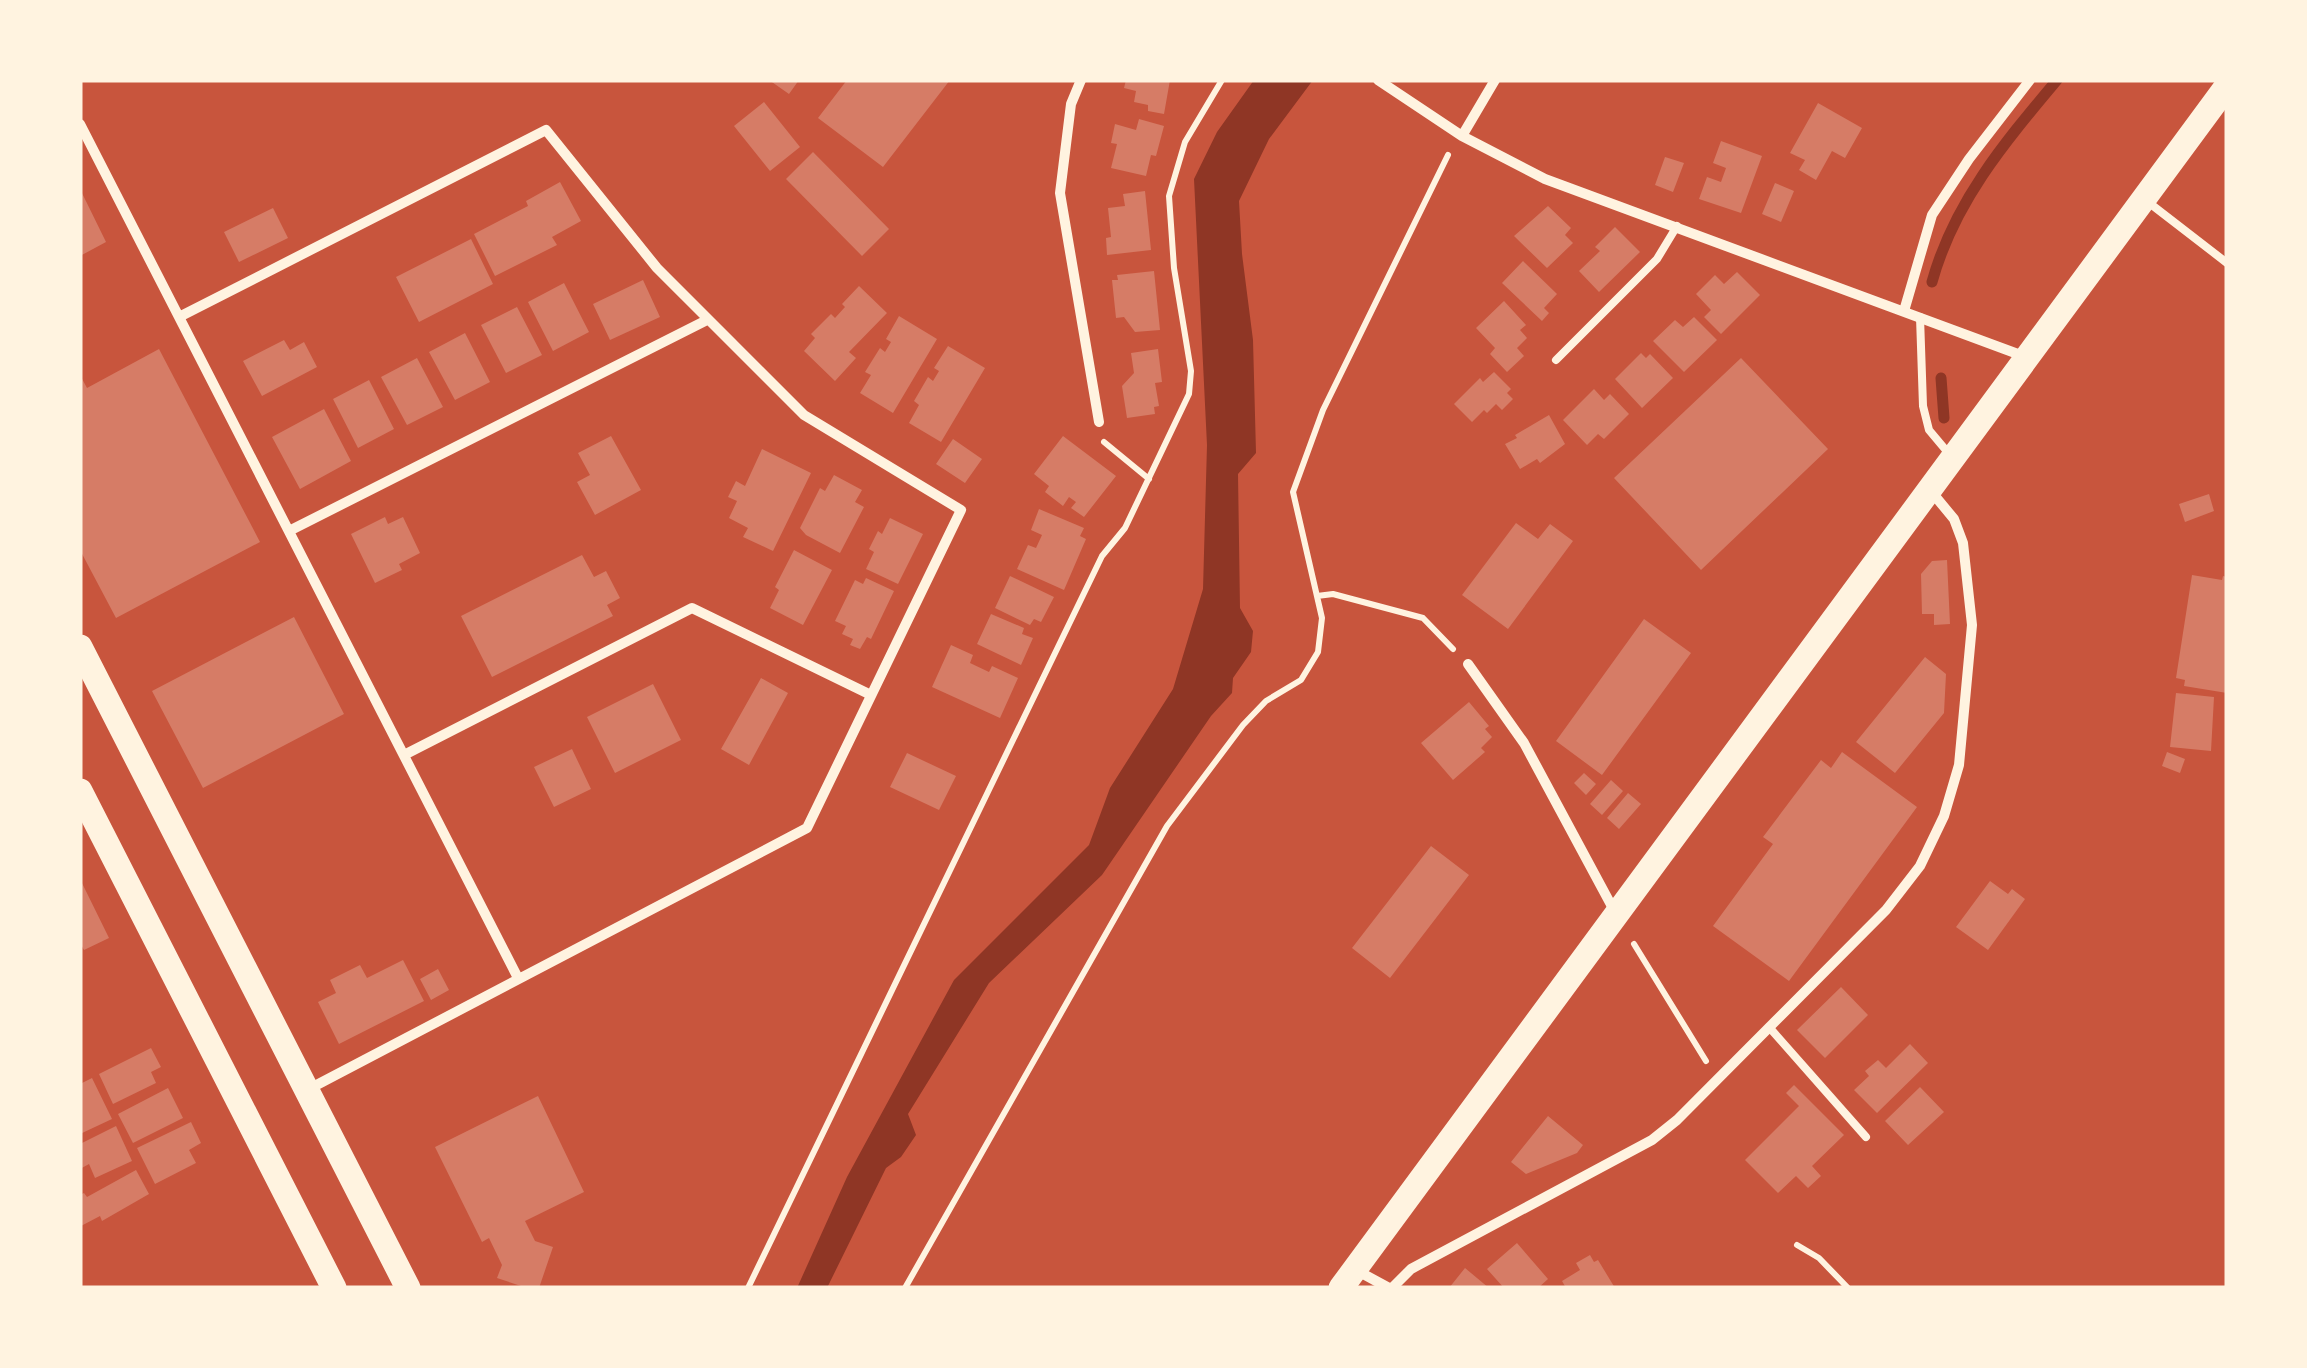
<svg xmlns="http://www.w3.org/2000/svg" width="2307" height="1368" viewBox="0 0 2307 1368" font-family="'DejaVu Sans',sans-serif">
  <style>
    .water { fill: #8f3625 }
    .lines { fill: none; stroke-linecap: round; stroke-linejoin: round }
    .stream { stroke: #8f3625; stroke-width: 11 }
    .building { fill: #d67c66 }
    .path { stroke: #fff3e0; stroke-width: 6 }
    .service { stroke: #fff3e0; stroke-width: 8 }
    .minor { stroke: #fff3e0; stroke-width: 10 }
    .primary { stroke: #fff3e0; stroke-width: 25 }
  </style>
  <rect width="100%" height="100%" fill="#c8553d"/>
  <path class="water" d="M1254,80h59l-44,59 -30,62 3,53 11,86 3,113 -18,21 2,134 13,23 -2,21 -18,26 -1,15 -21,23 -109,159 -113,108 -81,131 8,21 -15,22 -15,11 -59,120h-30l50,-111 107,-197 135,-135 21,-57 63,-99 30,-100 4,-144 -13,-266 23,-47z"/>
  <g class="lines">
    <path class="stream" d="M1932,282c22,-80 73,-140 125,-202
      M1941,378l3,40"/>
  </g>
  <path class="building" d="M769,80h30l-10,14z
    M847,80h103l-67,87 -65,-49z
    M1126,80h44l-6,34 -16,-3v-6l-14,-3 2,-11 -12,-3z
    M764,102l36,45 -30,24 -36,-45z
    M1818,103l44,25 -17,30 -13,-7 -16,29 -17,-10 6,-10 -15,-7z
    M1139,119l25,7 -8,30 -5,-1 -5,21 -35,-8 6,-24 -6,-1 4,-19 21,6z
    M1721,141l41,15 -21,57 -42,-14 8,-22 14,5 5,-14 -13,-5z
    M813,152l76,77 -27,27 -76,-77z
    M1665,157l19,6 -11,29 -18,-7z
    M560,182l21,39 -29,16 5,8 -62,31 -21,-42 54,-28 -2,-5z
    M1775,183l19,8 -13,31 -19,-8z
    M80,189l26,53 -26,14z
    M1145,191l6,59 -44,5 -1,-17 5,-1 -3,-29 17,-2 -2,-12z
    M1548,206l23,22 -6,7 8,8 -26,25 -33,-32z
    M273,208l15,30 -49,24 -15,-30z
    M1615,227l25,25 -41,40 -20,-21 21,-20 -5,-4z
    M471,239l22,45 -74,38 -23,-45z
    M1523,261l34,33 -13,14 5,5 -7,8 -40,-38z
    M1154,271l6,59 -25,2 -11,-15 -8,1 -4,-38h6l-1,-5z
    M1737,272l23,23 -39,39 -17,-17 7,-7 -15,-16 19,-19 9,9z
    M643,280l17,37 -50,23 -17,-36z
    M564,283l25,49 -36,19 -25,-49z
    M859,286l28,27 -38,39 7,6 -21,23 -31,-30 11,-13 -4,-4 20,-20 4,4 10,-11 -3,-3z
    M1504,301l22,24 -6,5 7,8 -10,10 7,8 -17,16 -17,-18 5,-6 -19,-20z
    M517,307l25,48 -36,18 -25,-48z
    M899,316l38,23 -44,74 -33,-20 11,-18 -6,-3 15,-24 5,4 6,-10 -5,-3z
    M1694,317l23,23 -33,32 -31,-31 22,-21 8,7z
    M465,333l25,49 -35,18 -26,-48z
    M284,340l6,10 14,-8 13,25 -55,29 -19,-35z
    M948,346l37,22 -44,74 -32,-19 10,-18 -5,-4 14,-24 5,4 6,-10 -5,-3z
    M159,349l101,193 -144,76 -36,-68v-175l7,13z
    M1158,349l4,33 -7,1 4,23 -5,1 1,7 -28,4 -5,-32 12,-13 -3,-20z
    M1641,353l5,5 4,-4 23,24 -31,30 -27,-29z
    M417,358l26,49 -36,18 -26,-48z
    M1741,358l87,91 -127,121 -87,-92z
    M1494,372l17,17 -4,4 6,6 -11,11 -6,-6 -9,9 -3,-3 -12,12 -18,-18 26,-26 3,4z
    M369,380l25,49 -36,19 -25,-49z
    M1594,389l10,11 6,-6 19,20 -25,25 -6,-5 -11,11 -24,-25z
    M324,409l27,52 -51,28 -28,-52z
    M1549,415l16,29 -25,19 -3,-4 -17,10 -15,-25 12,-6 -2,-3z
    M611,436l30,54 -46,25 -18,-33 13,-7 -12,-22z
    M1063,436l53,40 -32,41 -13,-9 5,-6 -7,-5 -6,9 -18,-14 4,-6 -15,-12z
    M953,439l29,20 -17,24 -29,-19z
    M762,449l49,24 -38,78 -30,-14 5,-9 -19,-10 8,-17 -9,-4 8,-16 9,5z
    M834,475l28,15 -7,12 9,5 -24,46 -34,-18 -6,-7 20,-40 5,3z
    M2209,494l5,17 -29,11 -6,-18z
    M1039,509l45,19 -4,8 6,3 -22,51 -47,-21 11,-24 8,3 6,-13 -11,-5z
    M385,517l3,7 15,-7 17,36 -21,11 3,6 -27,13 -24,-49z
    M890,518l33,16 -25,50 -32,-15 8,-17 -5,-3 9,-18 4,3z
    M1516,523l22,16 12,-15 23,17 -65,88 -46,-34z
    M794,550l38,20 -29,55 -33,-17 9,-18 -4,-3z
    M582,555l12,22 12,-6 14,27 -13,7 6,11 -121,61 -31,-61z
    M1947,560l3,64 -16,1v-11h-12l-1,-40 11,-13z
    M2192,575l30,5 1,-4 4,1v116l-43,-7 1,-6 -9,-2z
    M1010,576l44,21 -13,25 -7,-3 -4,6 -35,-17z
    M866,578l28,13 -23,48 -4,-2 -7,12 -10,-4 3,-6 -11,-5 4,-8 -11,-5 20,-41 8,4z
    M991,614l33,14 -2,6 11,4 -12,27 -44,-21z
    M294,617l50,97 -141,74 -51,-97z
    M1644,619l47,34 -89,122 -46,-34z
    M951,645l22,10 -3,8 19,9 3,-6 26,12 -18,40 -68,-31z
    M1925,657l21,17 -2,39 -49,60 -39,-31z
    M761,678l27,15 -39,72 -28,-16z
    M653,684l28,56 -66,33 -28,-56z
    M2176,693l38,4 -3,54 -41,-4z
    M1469,702l20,24 -4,3 7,8 -11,11 4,4 -32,28 -32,-37z
    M572,749l19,40 -37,18 -20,-40z
    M1842,752l75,55 -128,174 -76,-55 60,-82 -10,-7 58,-77 10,8z
    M2167,752l18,7 -5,14 -18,-7z
    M907,753l49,23 -17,34 -49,-23z
    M1584,773l12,11 -10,11 -12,-12z
    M1611,780l12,11 -21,24 -12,-11z
    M1628,793l13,11 -22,25 -12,-11z
    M1431,846l38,29 -79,103 -38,-30z
    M80,879l29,59 -25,12 -4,-7z
    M1990,881l18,13 4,-5 13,10 -37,51 -32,-23z
    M403,960l21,41 -85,43 -21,-42 18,-9 -6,-13 30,-15 7,13z
    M438,969l11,21 -18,10 -11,-21z
    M1841,987l27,28 -43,43 -28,-28z
    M1910,1044l18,19 -51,50 -23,-23 15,-14 -4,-5 13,-11 8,8z
    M151,1048l10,19 -10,5 5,11 -43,21 -14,-30z
    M92,1078l20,41 -32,15v-50z
    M1794,1085l50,50 -32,31 9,10 -13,12 -12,-12 -18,17 -33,-33 54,-54 -13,-13z
    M1920,1087l24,25 -36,33 -23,-24z
    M168,1088l15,30 -50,25 -15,-29z
    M538,1096l46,96 -59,29 10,20 18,6 -14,41h-12l-30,-10 5,-13 -13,-27 -7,4 -47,-95z
    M1548,1116l35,29 -6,8 -51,21 -15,-12z
    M191,1122l10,21 -12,7 7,13 -41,21 -18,-36z
    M116,1126l16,35 -37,17 -6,-14 -9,5v-25z
    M136,1170l13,24 -47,27 -2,-5 -19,10 -1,-31 4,-2 3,4z
    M1517,1243l31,36 -10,9h-34l-17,-19z
    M1590,1255l4,7 4,-2 17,28h-49l-4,-7 18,-11 -4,-7z
    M1465,1268l24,20h-40z"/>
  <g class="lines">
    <path class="path" d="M1104,442l45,37
      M1317,596l16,-2 90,24 30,31
      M1634,944l72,117
      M1797,1245l22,13 29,30
      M748,1288l354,-732 23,-28 64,-134 2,-23 -17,-103 -5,-72 16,-54 37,-62
      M905,1288l262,-462 76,-101 23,-24 35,-21 17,-28 4,-34 -29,-126 30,-82 125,-255"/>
    <path class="service" d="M2148,202l79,61
      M1920,317l3,89 6,24 21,25
      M1556,360l101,-101 20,-33
      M1769,1027l97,110"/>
    <path class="minor" d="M1081,80l-10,24 -11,89 39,229
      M1378,80l84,56 83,43 481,178
      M80,124l438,854
      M1462,136l33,-56
      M1904,311l28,-96 37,-56 61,-79
      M179,317l367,-187 111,138 147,147 157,95 -154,318 -500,262
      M289,531l418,-211
      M1468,664l56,79 92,171
      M404,755l288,-147 179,87
      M1356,1270l33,18
      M1392,1288l19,-19 241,-129 25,-20 209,-210 34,-44 24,-50 15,-51 13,-140 -9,-82 -9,-24 -24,-29"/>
    <path class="primary" d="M80,647l328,641
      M80,791l254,497
      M1341,1288l886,-1202"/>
  </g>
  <rect width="2307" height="1368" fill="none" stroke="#fff3e0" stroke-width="165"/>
</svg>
